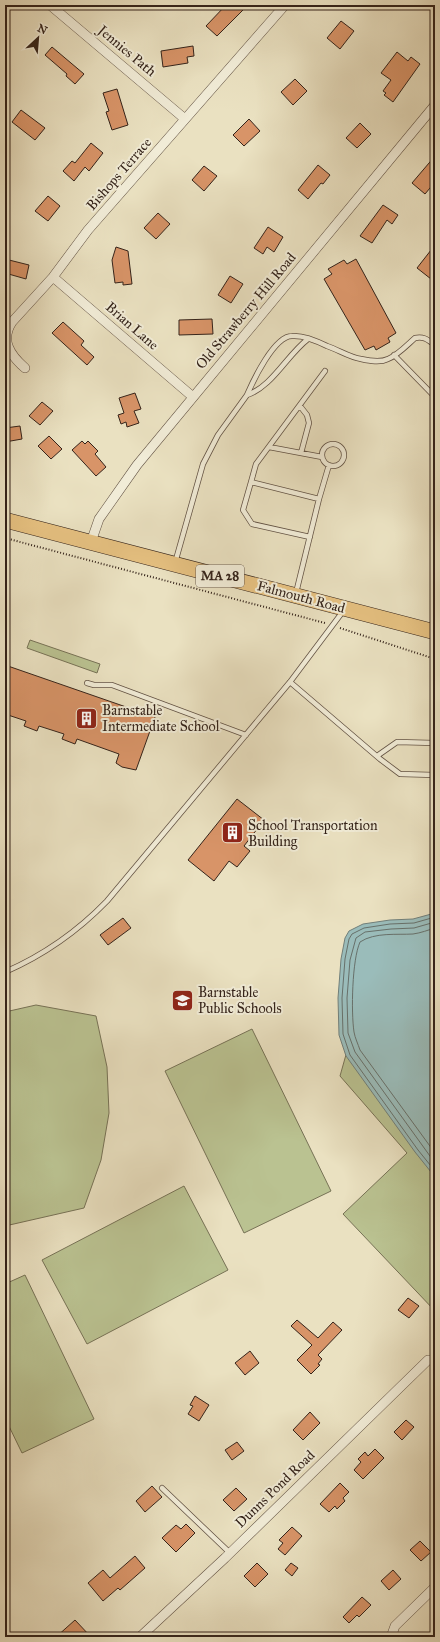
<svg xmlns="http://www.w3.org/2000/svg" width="440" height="1642" viewBox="0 0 440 1642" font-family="'IM FELL Great Primer',serif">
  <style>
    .green { fill: #bac291; stroke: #777256 }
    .water { fill: #9abcba; stroke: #717f7a }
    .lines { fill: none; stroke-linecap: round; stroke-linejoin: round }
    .shore { stroke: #67706a; stroke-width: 1 }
    .building { fill: #d89468; stroke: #34231a }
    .lane-casing { stroke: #625244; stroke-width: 6 }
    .street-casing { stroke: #625244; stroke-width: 10 }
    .primary-casing { stroke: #34231a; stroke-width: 16 }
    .path { stroke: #34231a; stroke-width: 2; stroke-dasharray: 1 2; stroke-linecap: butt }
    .lane { stroke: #f1ecd7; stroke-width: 4.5 }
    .street { stroke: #f1ecd7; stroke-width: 9 }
    .primary { stroke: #e5c080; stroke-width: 15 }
    .labels { text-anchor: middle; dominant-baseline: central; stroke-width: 4; stroke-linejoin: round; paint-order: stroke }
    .shield { fill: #f1ecd7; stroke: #6d5f53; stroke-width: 1 }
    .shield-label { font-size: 13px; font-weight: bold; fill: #34231a }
    .street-label { font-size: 14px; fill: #34231a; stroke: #f1ecd7 }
    .poi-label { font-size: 14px; fill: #34231a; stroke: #f1ecd7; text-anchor: start }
  </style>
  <rect width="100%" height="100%" fill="#eae1c1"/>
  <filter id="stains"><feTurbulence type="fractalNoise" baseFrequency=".005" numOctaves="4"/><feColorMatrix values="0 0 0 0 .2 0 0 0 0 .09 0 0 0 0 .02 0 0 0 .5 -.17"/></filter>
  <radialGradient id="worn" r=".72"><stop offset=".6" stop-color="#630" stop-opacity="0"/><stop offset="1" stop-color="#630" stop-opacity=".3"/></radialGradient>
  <path class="green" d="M30,640l70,24 -3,9 -70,-25z
    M383,923l52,22v366l-92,-97 64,-61 -67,-77z
    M36,1005l60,11 11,51 2,46 -8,47 -17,48 -79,18v-214z
    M252,1029l79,162 -87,42 -79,-162z
    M184,1186l44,84 -141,74 -45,-84z
    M25,1275l69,144 -72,34 -17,-35v-134z"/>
  <path class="water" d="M435,913v264l-20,-25 -69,-96 -7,-21 -1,-37 3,-39 4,-21 4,-7 14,-7 27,-4 23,-1z"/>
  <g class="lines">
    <path class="shore" d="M435,917l-21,6 -24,1 -26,4 -12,6 -3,5 -4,20 -3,39 1,36 7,21 68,95 17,21
      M435,922l-21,6 -23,1 -26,3 -9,6 -6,22 -3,38 1,35 7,19 80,111
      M435,928c-7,2 -14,5 -22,6 -16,1 -38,-2 -53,8 -8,18 -9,70 -6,90 1,6 4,12 6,18l75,103"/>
  </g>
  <path class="building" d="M226,5h22l-31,31 -11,-10z
    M341,21l13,10 -14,18 -13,-11z
    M193,46l1,10 -7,1 1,6 -25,4 -2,-16z
    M52,47l32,27 -9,10 -9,-8 1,-2 -22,-19z
    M397,52l11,9 3,-4 9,7 -27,38 -9,-7 2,-2 -3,-2 8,-11 -10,-7z
    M295,79l12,12 -14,14 -12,-13z
    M117,89l11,36 -16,5 -6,-18 3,-1 -6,-18z
    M21,110l24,18 -10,12 -23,-18z
    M249,119l11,12 -16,15 -11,-11z
    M360,123l11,11 -14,14 -11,-10z
    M91,143l12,10 -14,18 -4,-4 -11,14 -11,-10 9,-10 3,2z
    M435,156v26l-10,12 -13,-11z
    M318,165l12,10 -7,9 -2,-1 -13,16 -10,-9z
    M204,166l13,10 -13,15 -12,-11z
    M48,196l12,10 -12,15 -13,-10z
    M383,205l15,10 -6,9 -5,-4 -15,23 -12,-7z
    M158,213l12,11 -14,15 -12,-11z
    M268,227l15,10 -9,15 -7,-5 -4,7 -9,-6z
    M435,245v30l-4,4 -14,-11z
    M116,247l12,4 4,33 -9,1v-3l-8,1 -3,-23z
    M5,259l24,6 -3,14 -21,-6z
    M356,259l40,74 -8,5 2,4 -14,8 -2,-4 -9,4 -41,-71 8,-5 -4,-5 16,-9 3,4z
    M230,276l13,8 -12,19 -13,-8z
    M212,319l1,15 -34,1v-15z
    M63,322l21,19 -3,4 13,12 -7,8 -35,-32z
    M135,393l6,16 -7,2 5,12 -12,4 -1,-5 -5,2 -3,-9 6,-2 -5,-15z
    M42,402l11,9 -13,14 -11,-9z
    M20,426l2,13 -17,3v-14z
    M49,436l13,13 -11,10 -13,-13z
    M82,441l3,3 3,-3 10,10 -3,3 11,13 -10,9 -24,-26z
    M5,665l150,52 -19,53 -14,-3 -6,-4 3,-9 -42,-15 -2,5 -13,-5 2,-5 -25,-8 -2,5 -13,-5 2,-5 -21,-7z
    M237,799l27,21 -20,26 6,5 -13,16 -8,-6 -15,20 -26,-21z
    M123,918l8,10 -23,17 -8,-10z
    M408,1298l11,8 -10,12 -11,-8z
    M297,1320l21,18 15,-16 9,8 -24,25 4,4 -4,5 2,1 -9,9 -14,-14 15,-15 -21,-19z
    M250,1351l9,12 -14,12 -10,-12z
    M195,1396l14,9 -10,16 -11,-7 5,-8 -3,-1z
    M310,1412l10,11 -17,17 -10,-10z
    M406,1420l8,7 -12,13 -8,-8z
    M237,1442l7,9 -12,9 -7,-10z
    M375,1449l9,9 -21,21 -9,-9 7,-8 -3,-3 7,-7 3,4z
    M340,1483l9,9 -6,6 2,3 -8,8 -2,-3 -6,6 -9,-8z
    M152,1486l10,11 -17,15 -9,-11z
    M236,1488l11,11 -13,12 -11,-11z
    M186,1524l9,9 -19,19 -14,-14 14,-13 5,4z
    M292,1527l10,9 -17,19 -7,-6 5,-6 -4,-3z
    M420,1541l11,11 -10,9 -11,-11z
    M135,1556l10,12 -25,22 -2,-2 -15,13 -15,-18 15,-13 7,8z
    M257,1563l11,11 -13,13 -11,-11z
    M291,1563l7,5 -6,8 -7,-6z
    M393,1570l8,9 -12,11 -8,-9z
    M362,1597l9,8 -12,12 -2,-2 -8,8 -6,-6z
    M75,1620l16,17h-35z"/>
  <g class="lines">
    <defs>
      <path id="lane" d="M308,339c-21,16 -36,48 -61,56 6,-14 27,-59 45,-59 11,-1 25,5 35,10 12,4 22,11 34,13 9,2 19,4 27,0 10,-4 19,-14 27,-21 9,-2 13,2 20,7
        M394,355l41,42
        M300,406l7,9 2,8 -8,30
        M322 455a11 11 0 1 1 22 0a11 11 0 1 1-22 0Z
        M269,447l53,10
        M251,482l5,-18 69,-93
        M319,499l10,-34
        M175,563l28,-99 15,-29 29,-40
        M296,593l23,-94 -68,-17 -8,28 9,14 58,13
        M290,682l90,77 20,15 35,1
        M87,683l7,2h18l134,50
        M377,756l20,-14 38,1
        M5,972c39,-17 73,-41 102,-71l183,-219 54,-72
        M162,1488l68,65"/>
      <path id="street" d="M50,5l135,114
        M53,277l140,120
        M25,368c-15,-13 -25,-28 -13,-46l41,-45 35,-47 197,-225
        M91,542l8,-23 38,-54 298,-360
        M140,1637l85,-79 203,-198
        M391,1637l4,-11 40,-39"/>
      <path id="primary" d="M5,520l430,112"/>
    </defs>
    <use href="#lane" class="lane-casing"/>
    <use href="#street" class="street-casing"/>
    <use href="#primary" class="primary-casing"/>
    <path class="path" d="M5,538l320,85
      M340,628l95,31"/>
    <use href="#lane" class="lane"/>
    <use href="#street" class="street"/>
    <use href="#primary" class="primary"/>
  </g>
  <defs>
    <symbol id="building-square" viewBox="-11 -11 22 22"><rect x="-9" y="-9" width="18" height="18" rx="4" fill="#8f2418" stroke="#f1ecd7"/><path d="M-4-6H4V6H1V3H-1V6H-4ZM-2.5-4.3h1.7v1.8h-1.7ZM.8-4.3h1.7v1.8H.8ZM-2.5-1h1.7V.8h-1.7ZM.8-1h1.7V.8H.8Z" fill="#fff"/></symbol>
    <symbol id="school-square" viewBox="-11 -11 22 22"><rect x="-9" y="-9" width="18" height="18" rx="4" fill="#8f2418" stroke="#f1ecd7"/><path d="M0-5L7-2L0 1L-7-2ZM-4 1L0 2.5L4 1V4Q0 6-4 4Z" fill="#fff"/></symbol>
  </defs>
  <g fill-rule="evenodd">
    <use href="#building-square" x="74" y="706" width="25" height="25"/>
    <use href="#building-square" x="220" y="820" width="25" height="25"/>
    <use href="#school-square" x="170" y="988" width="25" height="25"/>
  </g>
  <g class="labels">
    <rect class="shield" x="196" y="565" width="48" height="22" rx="3"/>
    <g class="shield-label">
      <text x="220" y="576">MA 28</text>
    </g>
    <g class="street-label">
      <text transform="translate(127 51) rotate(40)">Jennies Path</text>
      <text transform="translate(119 174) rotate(-49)">Bishops Terrace</text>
      <text transform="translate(246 311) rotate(-50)">Old Strawberry Hill Road</text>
      <text transform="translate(132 326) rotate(41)">Brian Lane</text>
      <text transform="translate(301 597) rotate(15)">Falmouth Road</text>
      <text transform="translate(275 1489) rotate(-44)">Dunns Pond Road</text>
    </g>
    <g class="poi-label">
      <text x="102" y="710">Barnstable<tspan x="102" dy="16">Intermediate School</tspan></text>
      <text x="248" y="825">School Transportation<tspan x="248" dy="16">Building</tspan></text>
      <text x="198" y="992">Barnstable<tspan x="198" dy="16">Public Schools</tspan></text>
    </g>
  </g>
  <rect width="440" height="1642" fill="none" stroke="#eae1c1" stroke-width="20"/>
  <rect x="6" y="6" width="428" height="1630" fill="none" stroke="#34231a" stroke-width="2"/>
  <rect x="10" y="10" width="420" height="1622" fill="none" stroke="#34231a"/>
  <g transform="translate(38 38) rotate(26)" stroke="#f1ecd7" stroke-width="3" paint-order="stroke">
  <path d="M0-3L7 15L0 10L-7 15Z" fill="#34231a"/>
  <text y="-6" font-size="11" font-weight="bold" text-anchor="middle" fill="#34231a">N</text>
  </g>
  <rect width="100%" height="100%" filter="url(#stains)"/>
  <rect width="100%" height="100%" fill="url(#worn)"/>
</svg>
